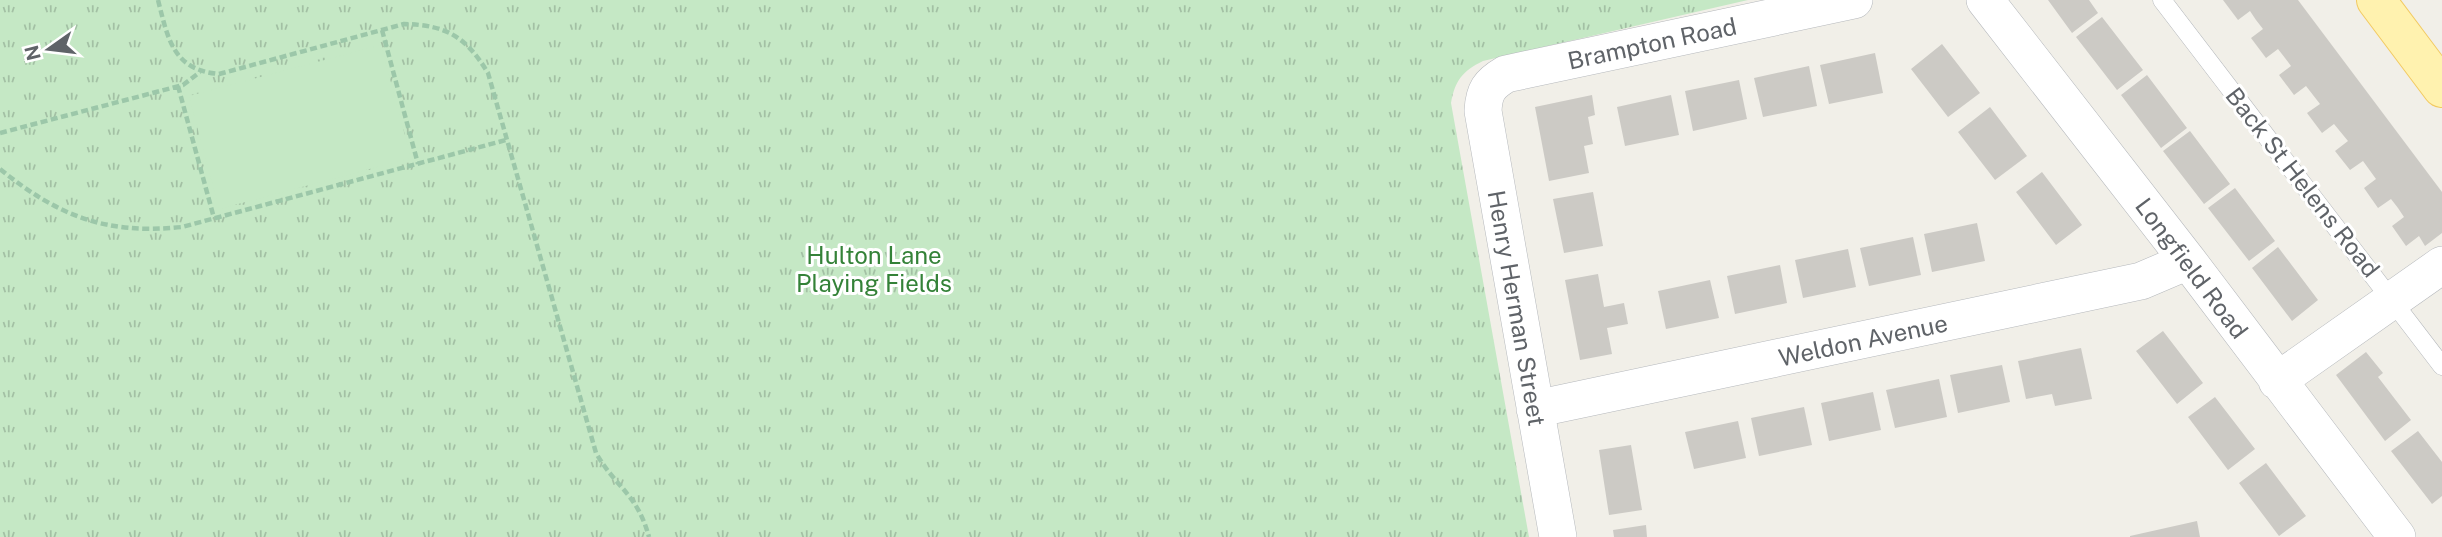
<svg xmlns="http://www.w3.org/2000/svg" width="2442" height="537" viewBox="0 0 2442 537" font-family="'Public Sans',sans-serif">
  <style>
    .park { fill: url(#park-tufts) }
    .pitch { fill: #c5e8c5 }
    .building { fill: #cccac5 }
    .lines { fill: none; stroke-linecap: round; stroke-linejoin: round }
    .lane-casing { stroke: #b5b8bc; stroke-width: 19 }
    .street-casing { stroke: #b5b8bc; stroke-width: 38 }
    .primary-casing { stroke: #f2c960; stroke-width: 40 }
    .path { stroke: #9cc7a9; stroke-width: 4.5; stroke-dasharray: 7 3.5; stroke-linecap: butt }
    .lane { stroke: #fff; stroke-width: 18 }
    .street { stroke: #fff; stroke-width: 37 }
    .primary { stroke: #fff2af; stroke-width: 38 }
    .labels { text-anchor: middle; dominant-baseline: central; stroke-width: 6; stroke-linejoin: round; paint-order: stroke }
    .street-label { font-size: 24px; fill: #5f6368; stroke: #fff }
    .park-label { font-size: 24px; fill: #348238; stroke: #fff }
  </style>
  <defs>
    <pattern id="park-tufts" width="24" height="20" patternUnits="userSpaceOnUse" patternTransform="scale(1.75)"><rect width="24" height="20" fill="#c5e8c5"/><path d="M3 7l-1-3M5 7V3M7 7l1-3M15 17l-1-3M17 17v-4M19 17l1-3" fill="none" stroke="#a3c0a4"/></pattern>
  </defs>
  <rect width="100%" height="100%" fill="#f1efe8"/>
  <path class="park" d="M0,0h1748l-265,61c-21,10 -28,20 -32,42l78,434h-1529z"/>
  <path class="pitch" d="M381,45l30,113 -192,51 -30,-113z"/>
  <path class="building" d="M2048,0h41l9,13 -26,20z
    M2223,0h75l144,192v41l-17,13 -6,-10 -13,10 -14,-20 12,-9 -6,-9 -7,-9 -13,9 -14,-20 12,-9 -13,-18 -13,9 -15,-19 13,-10 -14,-17 -12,9 -15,-20 13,-9 -14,-18 -12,9 -15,-20 12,-9 -6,-8 -7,-9 -12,9 -15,-20 12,-9 -7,-9 -6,-9 -12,9z
    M2102,17l41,53 -26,20 -41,-53z
    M1942,44l38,49 -32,24 -37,-48z
    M1875,53l8,40 -54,11 -9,-39z
    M1809,66l8,40 -54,11 -9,-39z
    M2147,75l40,53 -26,20 -40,-53z
    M1739,80l8,39 -54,12 -8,-40z
    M1592,95l3,20 -7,2 5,27 -9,2 5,27 -40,8 -14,-74z
    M1671,95l8,40 -54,11 -8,-39z
    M1990,107l37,49 -32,24 -37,-48z
    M2190,131l40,53 -26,20 -41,-53z
    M2042,172l40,53 -26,20 -40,-53z
    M2235,188l40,53 -26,20 -41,-53z
    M1593,192l10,54 -39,7 -11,-54z
    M1977,223l8,38 -53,11 -8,-38z
    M1913,237l8,38 -52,11 -9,-38z
    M2278,247l40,53 -26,21 -40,-53z
    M1848,249l8,38 -53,11 -8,-38z
    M1780,265l7,38 -52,11 -8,-38z
    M1598,274l6,33 20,-4 4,21 -21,4 5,26 -32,6 -15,-80z
    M1710,280l9,38 -53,11 -8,-38z
    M2163,331l40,52 -26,21 -41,-53z
    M2081,348l11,51 -37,7 -3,-12 -26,5 -8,-38z
    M2366,352l17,21 -5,4 33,43 -26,21 -49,-66z
    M2002,365l8,37 -52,11 -8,-38z
    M1939,379l8,38 -52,11 -9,-38z
    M1873,392l8,38 -52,11 -8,-38z
    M2215,397l40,52 -27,21 -40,-53z
    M1804,407l8,38 -53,11 -8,-38z
    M1738,421l8,37 -52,11 -9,-37z
    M2418,431l24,31v34l-10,8 -41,-53z
    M1631,445l11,65 -33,5 -10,-65z
    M2266,463l40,53 -27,20 -40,-53z
    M2197,521l3,16h-70v-1z
    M1646,525l1,12h-33l-1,-7z"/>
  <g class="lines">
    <defs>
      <path id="lane" d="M2162,0l280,366"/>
      <path id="street" d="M1985,0l203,261 209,276
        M2277,381l165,-116
        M1535,409l606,-128 47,-20
        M1558,537l-75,-426c1,-20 6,-27 23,-37l348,-74"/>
      <path id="primary" d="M2376,0l66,88"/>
    </defs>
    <use href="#lane" class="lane-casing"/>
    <use href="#street" class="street-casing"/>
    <use href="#primary" class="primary-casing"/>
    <path class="path" d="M158,0c10,39 15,70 61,74l185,-50c43,1 62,13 84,49l108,380c20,35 41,40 53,84
      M382,30l36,134
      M178,86l36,132
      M0,133l183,-48 17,-13
      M0,169c58,47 106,66 182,58l324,-87"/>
    <use href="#lane" class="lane"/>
    <use href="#street" class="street"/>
    <use href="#primary" class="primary"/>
  </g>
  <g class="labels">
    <g class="street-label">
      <text transform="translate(1652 43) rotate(-12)">Brampton Road</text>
      <text transform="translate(2303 182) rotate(52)">Back St Helens Road</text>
      <text transform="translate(2192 268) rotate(53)">Longfield Road</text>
      <text transform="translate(1517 308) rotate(80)">Henry Herman Street</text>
      <text transform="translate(1863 340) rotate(-12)">Weldon Avenue</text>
    </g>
    <g class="park-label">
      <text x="874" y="255">Hulton Lane<tspan x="874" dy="28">Playing Fields</tspan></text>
    </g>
  </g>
  <g transform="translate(49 49) rotate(256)" stroke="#ffffff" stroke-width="5" paint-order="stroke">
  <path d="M0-5L12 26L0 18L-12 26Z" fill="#5f6368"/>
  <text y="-10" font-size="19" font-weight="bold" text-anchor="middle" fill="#5f6368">N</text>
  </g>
</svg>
